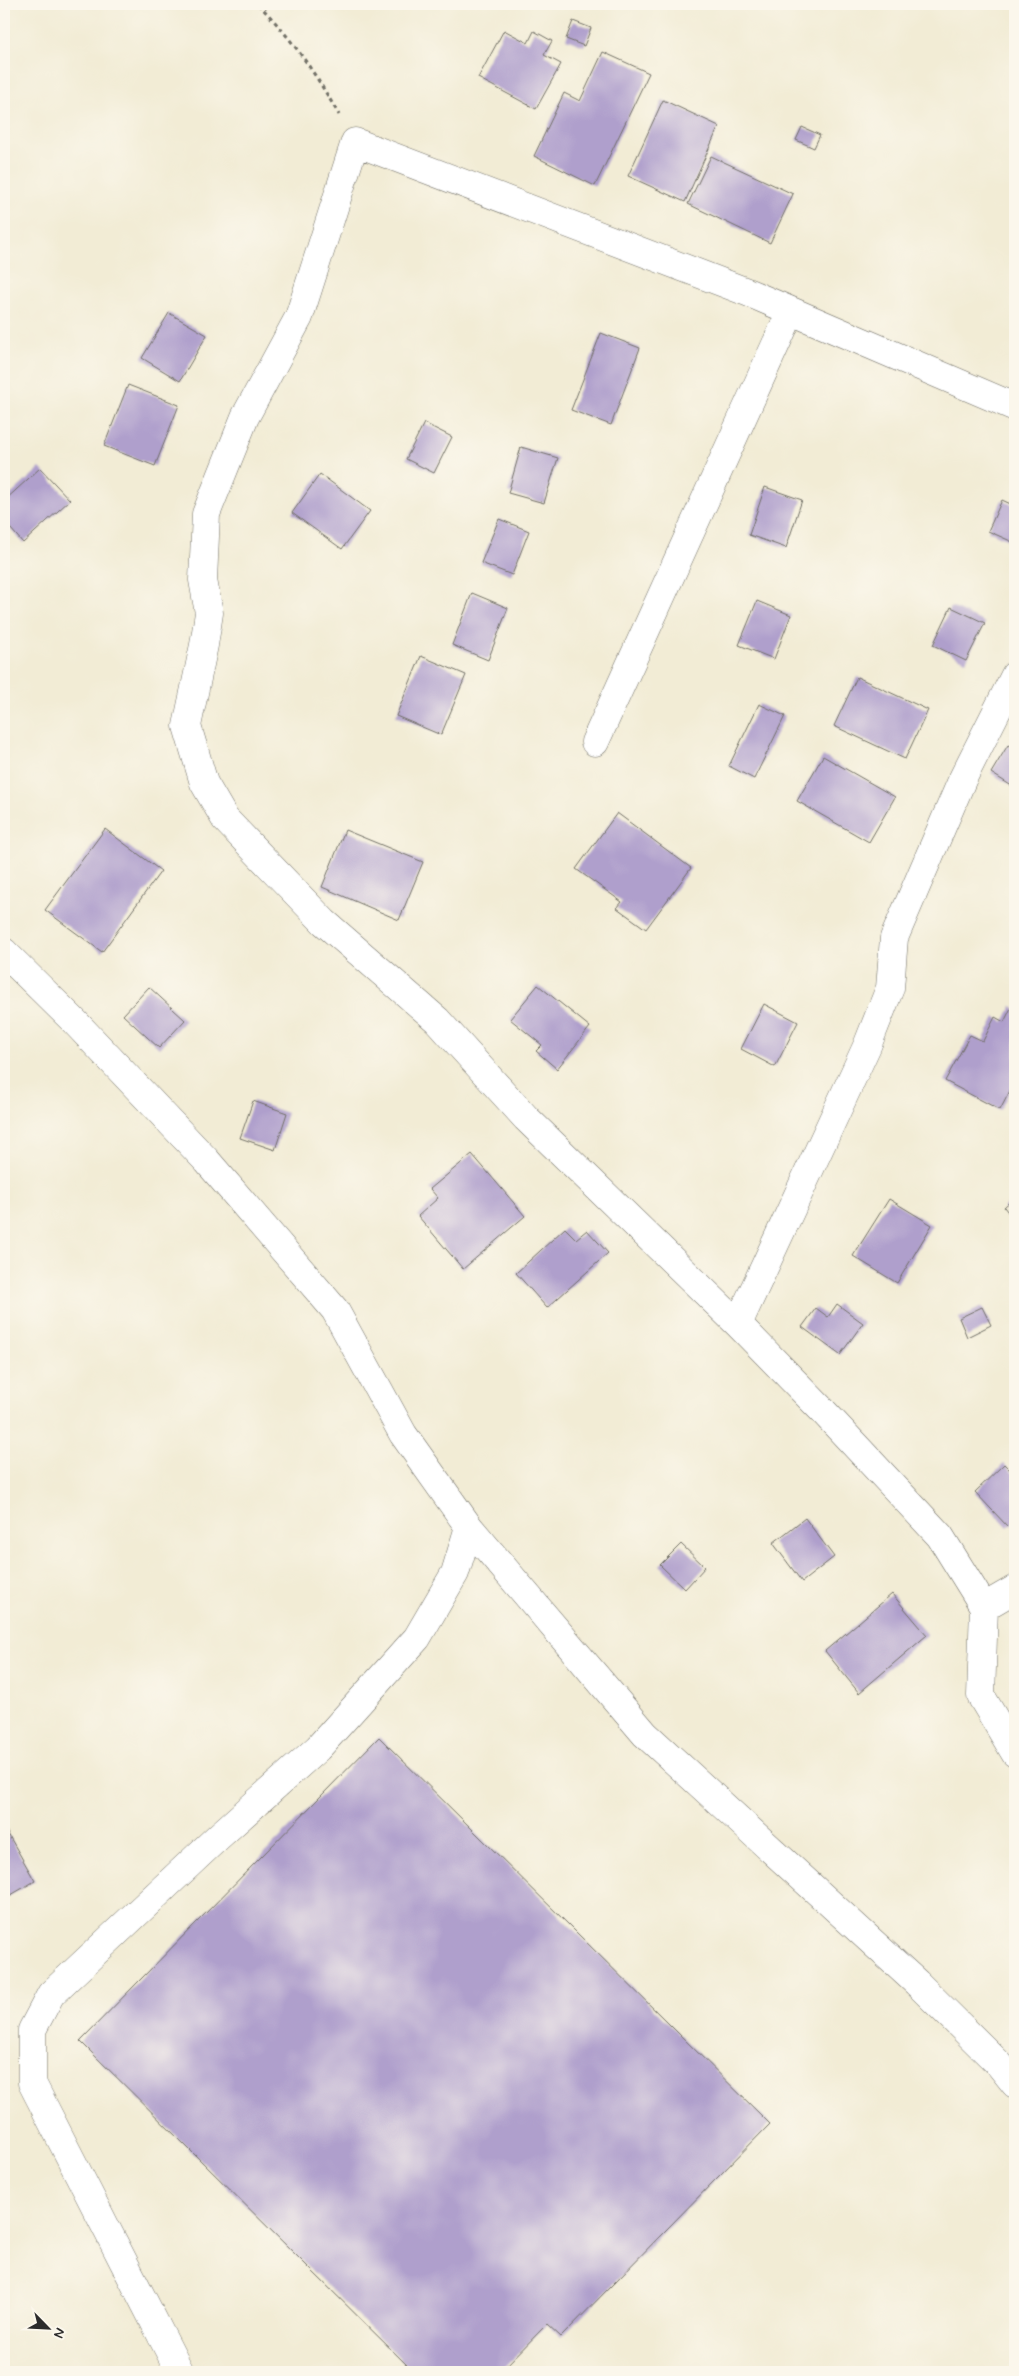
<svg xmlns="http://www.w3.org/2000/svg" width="1019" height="2376" viewBox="0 0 1019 2376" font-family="Mynerve,sans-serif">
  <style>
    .building { fill: #af9fcc }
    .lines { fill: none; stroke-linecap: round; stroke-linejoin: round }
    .street-casing { stroke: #716f66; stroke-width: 29 }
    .path { stroke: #716f66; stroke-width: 3; stroke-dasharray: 4 4; stroke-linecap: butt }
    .street { stroke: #fff; stroke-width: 28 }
  </style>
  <rect width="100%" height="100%" fill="#fbf7ec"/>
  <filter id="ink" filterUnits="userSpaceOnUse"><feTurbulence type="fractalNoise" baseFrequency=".02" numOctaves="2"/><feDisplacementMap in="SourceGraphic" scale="10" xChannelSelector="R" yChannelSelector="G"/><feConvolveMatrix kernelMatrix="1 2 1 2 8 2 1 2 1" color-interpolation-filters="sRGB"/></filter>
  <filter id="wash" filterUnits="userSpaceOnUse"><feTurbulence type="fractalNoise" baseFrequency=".0096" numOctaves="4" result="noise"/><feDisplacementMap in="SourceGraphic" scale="20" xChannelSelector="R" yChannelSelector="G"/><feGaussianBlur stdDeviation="1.12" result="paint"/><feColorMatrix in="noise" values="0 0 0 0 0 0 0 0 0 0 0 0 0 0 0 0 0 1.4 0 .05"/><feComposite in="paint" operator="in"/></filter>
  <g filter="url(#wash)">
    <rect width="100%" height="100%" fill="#f2ecd5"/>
    <g id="blocks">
      <path class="building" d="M573,21l18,7 -7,18 -18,-7z
        M504,30l24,13 6,-12 18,10 -8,14 17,9 -25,45 -58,-31z
        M603,52l46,21 -54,113 -61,-30 30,-63 16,8z
        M663,100l56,26 -34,76 -57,-26z
        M802,127l18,8 -6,13 -18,-8z
        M711,156l82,38 -23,49 -82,-39z
        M169,313l38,22 -27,46 -38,-23z
        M601,333l39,15 -29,77 -40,-15z
        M128,385l51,20 -24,61 -51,-20z
        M424,423l28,14 -18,36 -28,-14z
        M521,447l37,11 -14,45 -36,-10z
        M40,468l30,32 -47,43 -19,-22v-20z
        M320,474l50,37 -28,38 -50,-36z
        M765,487l37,13 -16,48 -37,-13z
        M1002,500l13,6v37l-27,-12z
        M499,519l30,12 -17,44 -31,-12z
        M472,593l36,15 -20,52 -36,-15z
        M757,601l34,14 -17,44 -35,-14z
        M951,607l34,16 -19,38 -33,-16z
        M421,656l45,19 -25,60 -45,-19z
        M857,677l71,33 -23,49 -71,-33z
        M759,704l26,12 -31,63 -25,-13z
        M1008,745l7,4v39l-24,-15z
        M823,756l72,41 -26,45 -72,-41z
        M617,813l74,55 -45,61 -29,-21 5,-6 -46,-33z
        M105,829l56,42 -59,81 -57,-42z
        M345,830l78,32 -24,58 -77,-33z
        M538,985l52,42 -33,42 -21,-18 6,-6 -32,-26z
        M149,987l36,33 -26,28 -36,-33z
        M764,1004l34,18 -23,45 -34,-18z
        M1012,1006l3,2v73l-15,29 -55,-29 25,-46 13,6 12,-24 9,5z
        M253,1101l34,12 -12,37 -35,-12z
        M472,1154l53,62 -62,53 -45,-53 20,-18 -8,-9z
        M1015,1197v24l-11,-14z
        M889,1199l43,26 -35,58 -44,-27z
        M565,1228l11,11 11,-9 21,23 -61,55 -31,-35z
        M837,1304l26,19 -23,32 -38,-28 14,-19 12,9z
        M982,1307l9,18 -24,12 -8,-19z
        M1004,1464l11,11v45l-7,7 -33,-35z
        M805,1518l29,39 -32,25 -29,-39z
        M681,1544l24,23 -20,22 -25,-24z
        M892,1594l35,41 -68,58 -34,-42z
        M379,1737l391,387 -209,213 -14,-13 -47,48h-86l-334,-331z
        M4,1827l31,54 -31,18z"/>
    </g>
  </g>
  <g filter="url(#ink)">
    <use href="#blocks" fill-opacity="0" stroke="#716f66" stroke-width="1"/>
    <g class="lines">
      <defs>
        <path id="street" d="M595,742l196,-431
          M4,952l71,70 132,139 128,149 68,124 66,93 176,207 272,249 82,81 16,20
          M738,1324l-212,-206 -89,-98 -113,-98 -99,-103 -21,-36 -17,-57 17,-81 5,-32 -6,-33 3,-66 39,-97 54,-100 56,-175 392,150 268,115
          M1015,1589l-31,18 -3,89 34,57
          M984,1607l-44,-71 -117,-125 -85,-87 129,-278 23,-58 4,-50 69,-160 52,-103
          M180,2372l-148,-289v-53l19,-36 167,-157 100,-89 99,-110 38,-65 14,-46"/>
      </defs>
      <use href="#street" class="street-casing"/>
      <path class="path" d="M258,4c34,34 57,69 81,111"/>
      <use href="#street" class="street"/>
    </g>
  </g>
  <rect width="1019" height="2376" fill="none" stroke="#fbf7ec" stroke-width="20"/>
  <g transform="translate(48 2328) rotate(114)" stroke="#fbf7ec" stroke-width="4" paint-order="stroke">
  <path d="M0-4L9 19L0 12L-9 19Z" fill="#2b2b2b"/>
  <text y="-8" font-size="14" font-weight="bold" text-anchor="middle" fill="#2b2b2b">N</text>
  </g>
</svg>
